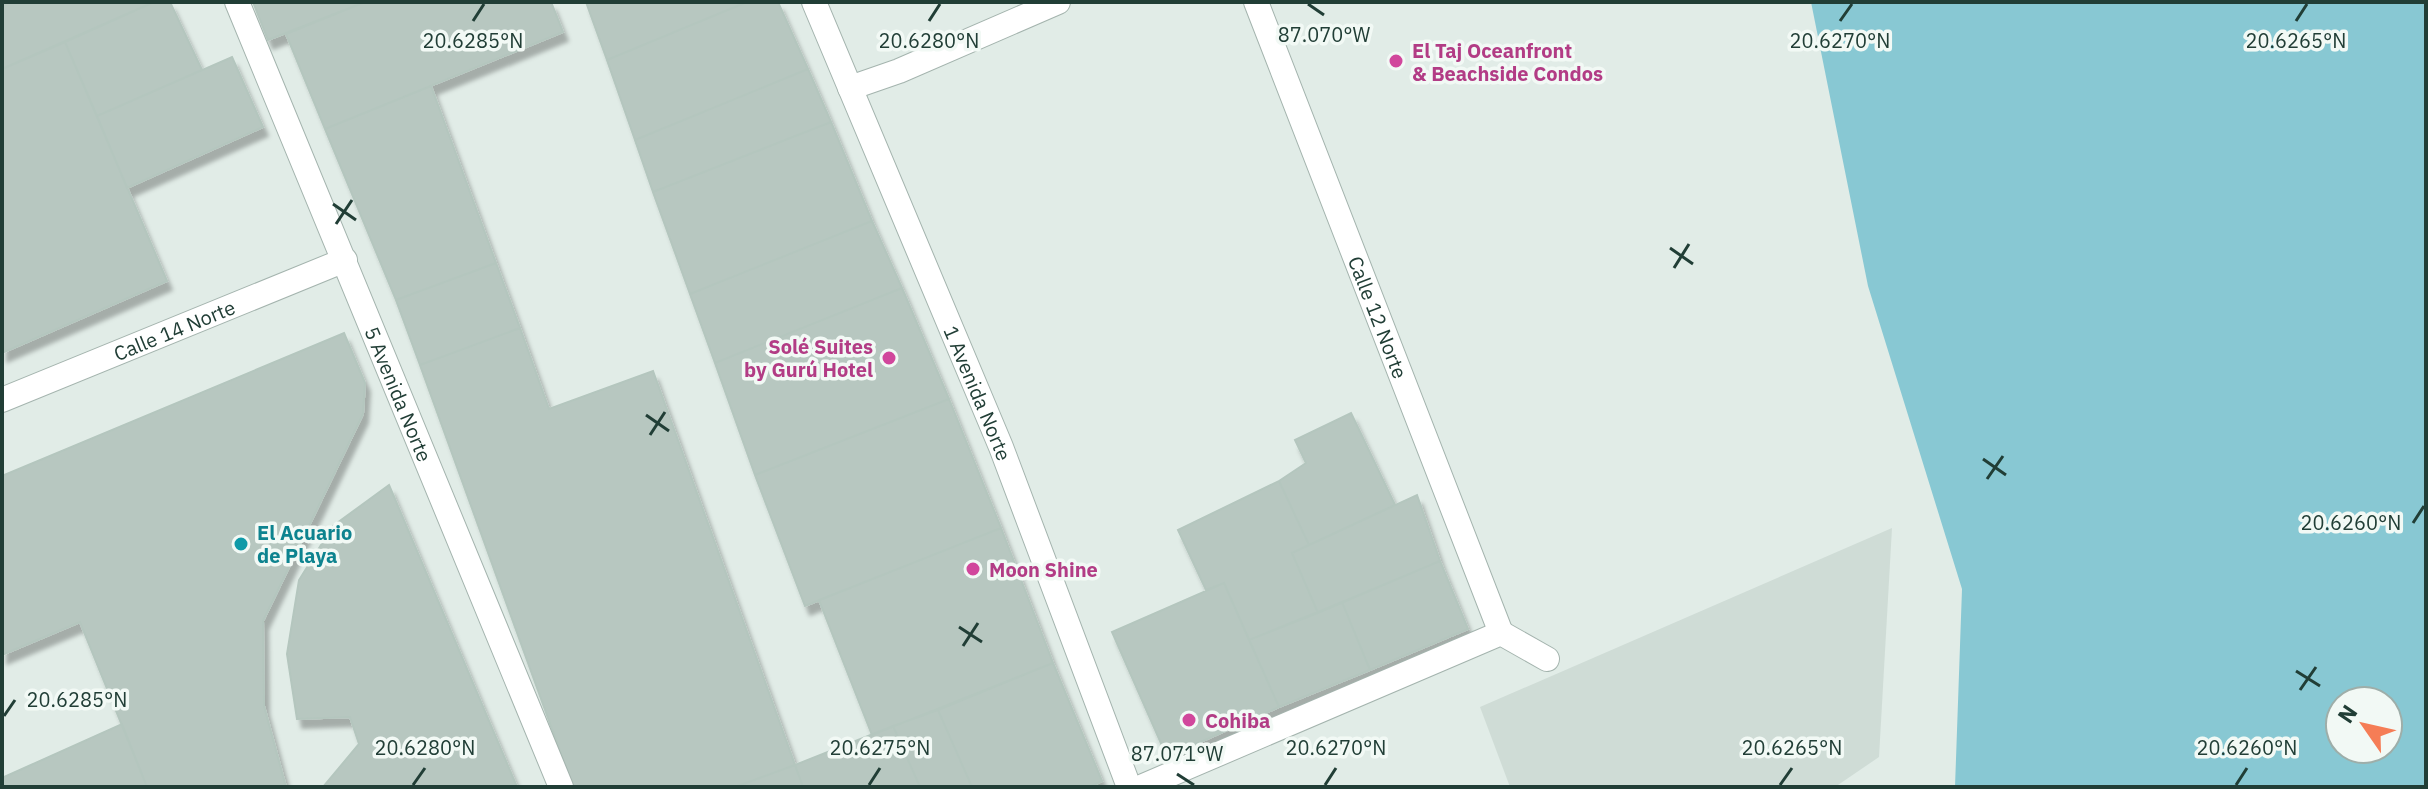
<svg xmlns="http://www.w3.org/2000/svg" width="2428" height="789" viewBox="0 0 2428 789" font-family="'IBM Plex Sans',sans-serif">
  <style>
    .built { fill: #cfdcd6 }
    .water { fill: #88c8d3; fill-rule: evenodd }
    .building { fill: #b7c7c0; stroke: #b4c6be; stroke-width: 2; filter: url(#shadow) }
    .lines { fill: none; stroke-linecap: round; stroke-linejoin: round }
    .street-casing { stroke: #a4b4ae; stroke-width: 26 }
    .street { stroke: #fff; stroke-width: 24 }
    .ticks { fill: none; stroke: #213e36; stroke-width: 3 }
    .hotel-dot { fill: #d1479c; stroke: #f2f9f5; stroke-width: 3 }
    .culture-dot { fill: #0f9aa8; stroke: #f2f9f5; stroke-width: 3 }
    .labels { text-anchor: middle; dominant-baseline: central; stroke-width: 7; stroke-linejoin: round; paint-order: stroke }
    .hotel-label { font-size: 20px; font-weight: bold; fill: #b23c85; stroke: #f2f9f5; text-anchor: start }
    .street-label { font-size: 20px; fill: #213e36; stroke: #f2f9f5 }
    .culture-label { font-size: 20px; font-weight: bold; fill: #0d838f; stroke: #f2f9f5; text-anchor: start }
    .ticks-label { font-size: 20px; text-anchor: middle; fill: #213e36; stroke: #f2f9f5; stroke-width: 7; stroke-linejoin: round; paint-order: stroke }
  </style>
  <defs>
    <filter id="shadow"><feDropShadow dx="5" dy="9" stdDeviation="2" flood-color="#0004"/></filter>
  </defs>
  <rect width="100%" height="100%" fill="#e1ece7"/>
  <path class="built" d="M1892,528l-13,229 -44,30h-325l-30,-80z"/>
  <path class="water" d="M1811,2h615v785h-471l7,-198 -94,-303zM2340,701h48v48h-48z"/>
  <path class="building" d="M2,2h152l-152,67z
    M154,2h16l32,68 -105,46 -32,-74z
    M253,2h112l-97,38z
    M365,2h186l12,30 -238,97 -39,-95z
    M586,2h161l-140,58z
    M747,2h31l30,67 -173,71 -28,-80z
    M65,42l102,239 -165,72v-284z
    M232,57l31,70 -136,61 -30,-72z
    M808,69l23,53 -178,70 -18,-52z
    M431,86l65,177 -100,37 -71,-171z
    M831,122l41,99 -182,73 -37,-102z
    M872,221l30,67 -187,75 -25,-69z
    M496,263l24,65 -100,37 -24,-65z
    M902,288l47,111 -194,76 -40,-112z
    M520,328l29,81 104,-38 142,394 -60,22h-162l-153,-422z
    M344,333l21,50 -2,31 -100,207 1,85 22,81h-139l-67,-165 -78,33v-179z
    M949,399l52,129 -196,78 -50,-131z
    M1351,413l44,92 -86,40 -30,-64 27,-18 -11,-23z
    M1279,481l30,64 -17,8 26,60 -69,27 -25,-57 -18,7 -28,-60z
    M389,485l128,302h-194l36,-43 -9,-27 -53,2 -10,-65 12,-74 34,-54z
    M1417,495l23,66 -122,52 -26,-60z
    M1001,528l52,135 -181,72 -53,-135z
    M1440,561l28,68 -98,41 -28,-68z
    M1224,583l55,124 -112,50 -55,-125z
    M1342,602l28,68 -91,37 -30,-67z
    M1053,663l49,118 -12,6h-118l-34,-77z
    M938,710l34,77h-52l-27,-61z
    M122,724l25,63h-145v-9z
    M893,726l27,61h-117l-8,-22z
    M795,765l8,22h-68z"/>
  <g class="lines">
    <defs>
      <g id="street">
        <path id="s1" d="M237,2l324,785"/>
        <path id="s2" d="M814,2l187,445 128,340"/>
        <path id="s3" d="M1256,2l245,631"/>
        <path d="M850,88l49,-17 159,-69"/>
        <path id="s4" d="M2,400l343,-140"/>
        <path d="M1141,787l360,-154 46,26"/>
      </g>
    </defs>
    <use href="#street" class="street-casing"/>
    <use href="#street" class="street"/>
  </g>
  <path class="ticks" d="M1308,4l16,11M473,21l11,-17M929,21l11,-17M1840,21l12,-17M2296,21l11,-17M333,204l23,16M336,224l16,-24M1670,248l23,16M1674,268l15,-24M646,415l23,16M650,435l15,-23M1983,459l23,16M1987,479l16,-23M2413,523l11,-17M959,627l23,15M963,646l15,-23M2296,671l24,15M2300,690l16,-23M4,716l11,-16M1177,774l17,11M413,785l12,-17M869,785l11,-17M1325,785l11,-17M1780,785l12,-17M2236,785l11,-17"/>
  <g class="hotel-dot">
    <circle cx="1396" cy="61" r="8"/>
    <circle cx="889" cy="358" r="8"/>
    <circle cx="973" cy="569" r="8"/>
    <circle cx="1189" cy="720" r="8"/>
  </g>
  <circle class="culture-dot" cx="241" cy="544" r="8"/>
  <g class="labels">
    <g class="hotel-label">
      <text x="1412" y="50">El Taj Oceanfront<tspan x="1412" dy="23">&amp; Beachside Condos</tspan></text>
      <text x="873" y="346" text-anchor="end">Solé Suites<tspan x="873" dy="23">by Gurú Hotel</tspan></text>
      <text x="989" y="569">Moon Shine</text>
      <text x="1205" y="720">Cohiba</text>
    </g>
    <g class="street-label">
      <text stroke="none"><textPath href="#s3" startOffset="338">Calle 12 Norte</textPath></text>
      <text stroke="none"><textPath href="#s4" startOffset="186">Calle 14 Norte</textPath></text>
      <text stroke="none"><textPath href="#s2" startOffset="424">1 Avenida Norte</textPath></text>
      <text stroke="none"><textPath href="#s1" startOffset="424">5 Avenida Norte</textPath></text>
    </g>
    <g class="culture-label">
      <text x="257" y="532">El Acuario<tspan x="257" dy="23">de Playa</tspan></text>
    </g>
  </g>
  <g class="ticks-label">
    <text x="1324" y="42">87.070°W</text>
    <text x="473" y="48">20.6285°N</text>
    <text x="929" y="48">20.6280°N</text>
    <text x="1840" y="48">20.6270°N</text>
    <text x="2296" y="48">20.6265°N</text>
    <text x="2351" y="530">20.6260°N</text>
    <text x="77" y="707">20.6285°N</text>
    <text x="425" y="755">20.6280°N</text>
    <text x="880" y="755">20.6275°N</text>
    <text x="1336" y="755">20.6270°N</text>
    <text x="1792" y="755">20.6265°N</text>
    <text x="2247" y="755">20.6260°N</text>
    <text x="1177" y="761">87.071°W</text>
  </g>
  <rect width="2428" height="789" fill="none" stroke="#213e36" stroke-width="8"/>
  <g transform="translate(2364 725) rotate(304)"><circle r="38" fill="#f2f9f5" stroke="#9eaea9" stroke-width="2"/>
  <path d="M0-6L14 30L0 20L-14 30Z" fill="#f57d56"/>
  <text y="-12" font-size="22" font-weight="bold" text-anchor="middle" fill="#213e36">N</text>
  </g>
</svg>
